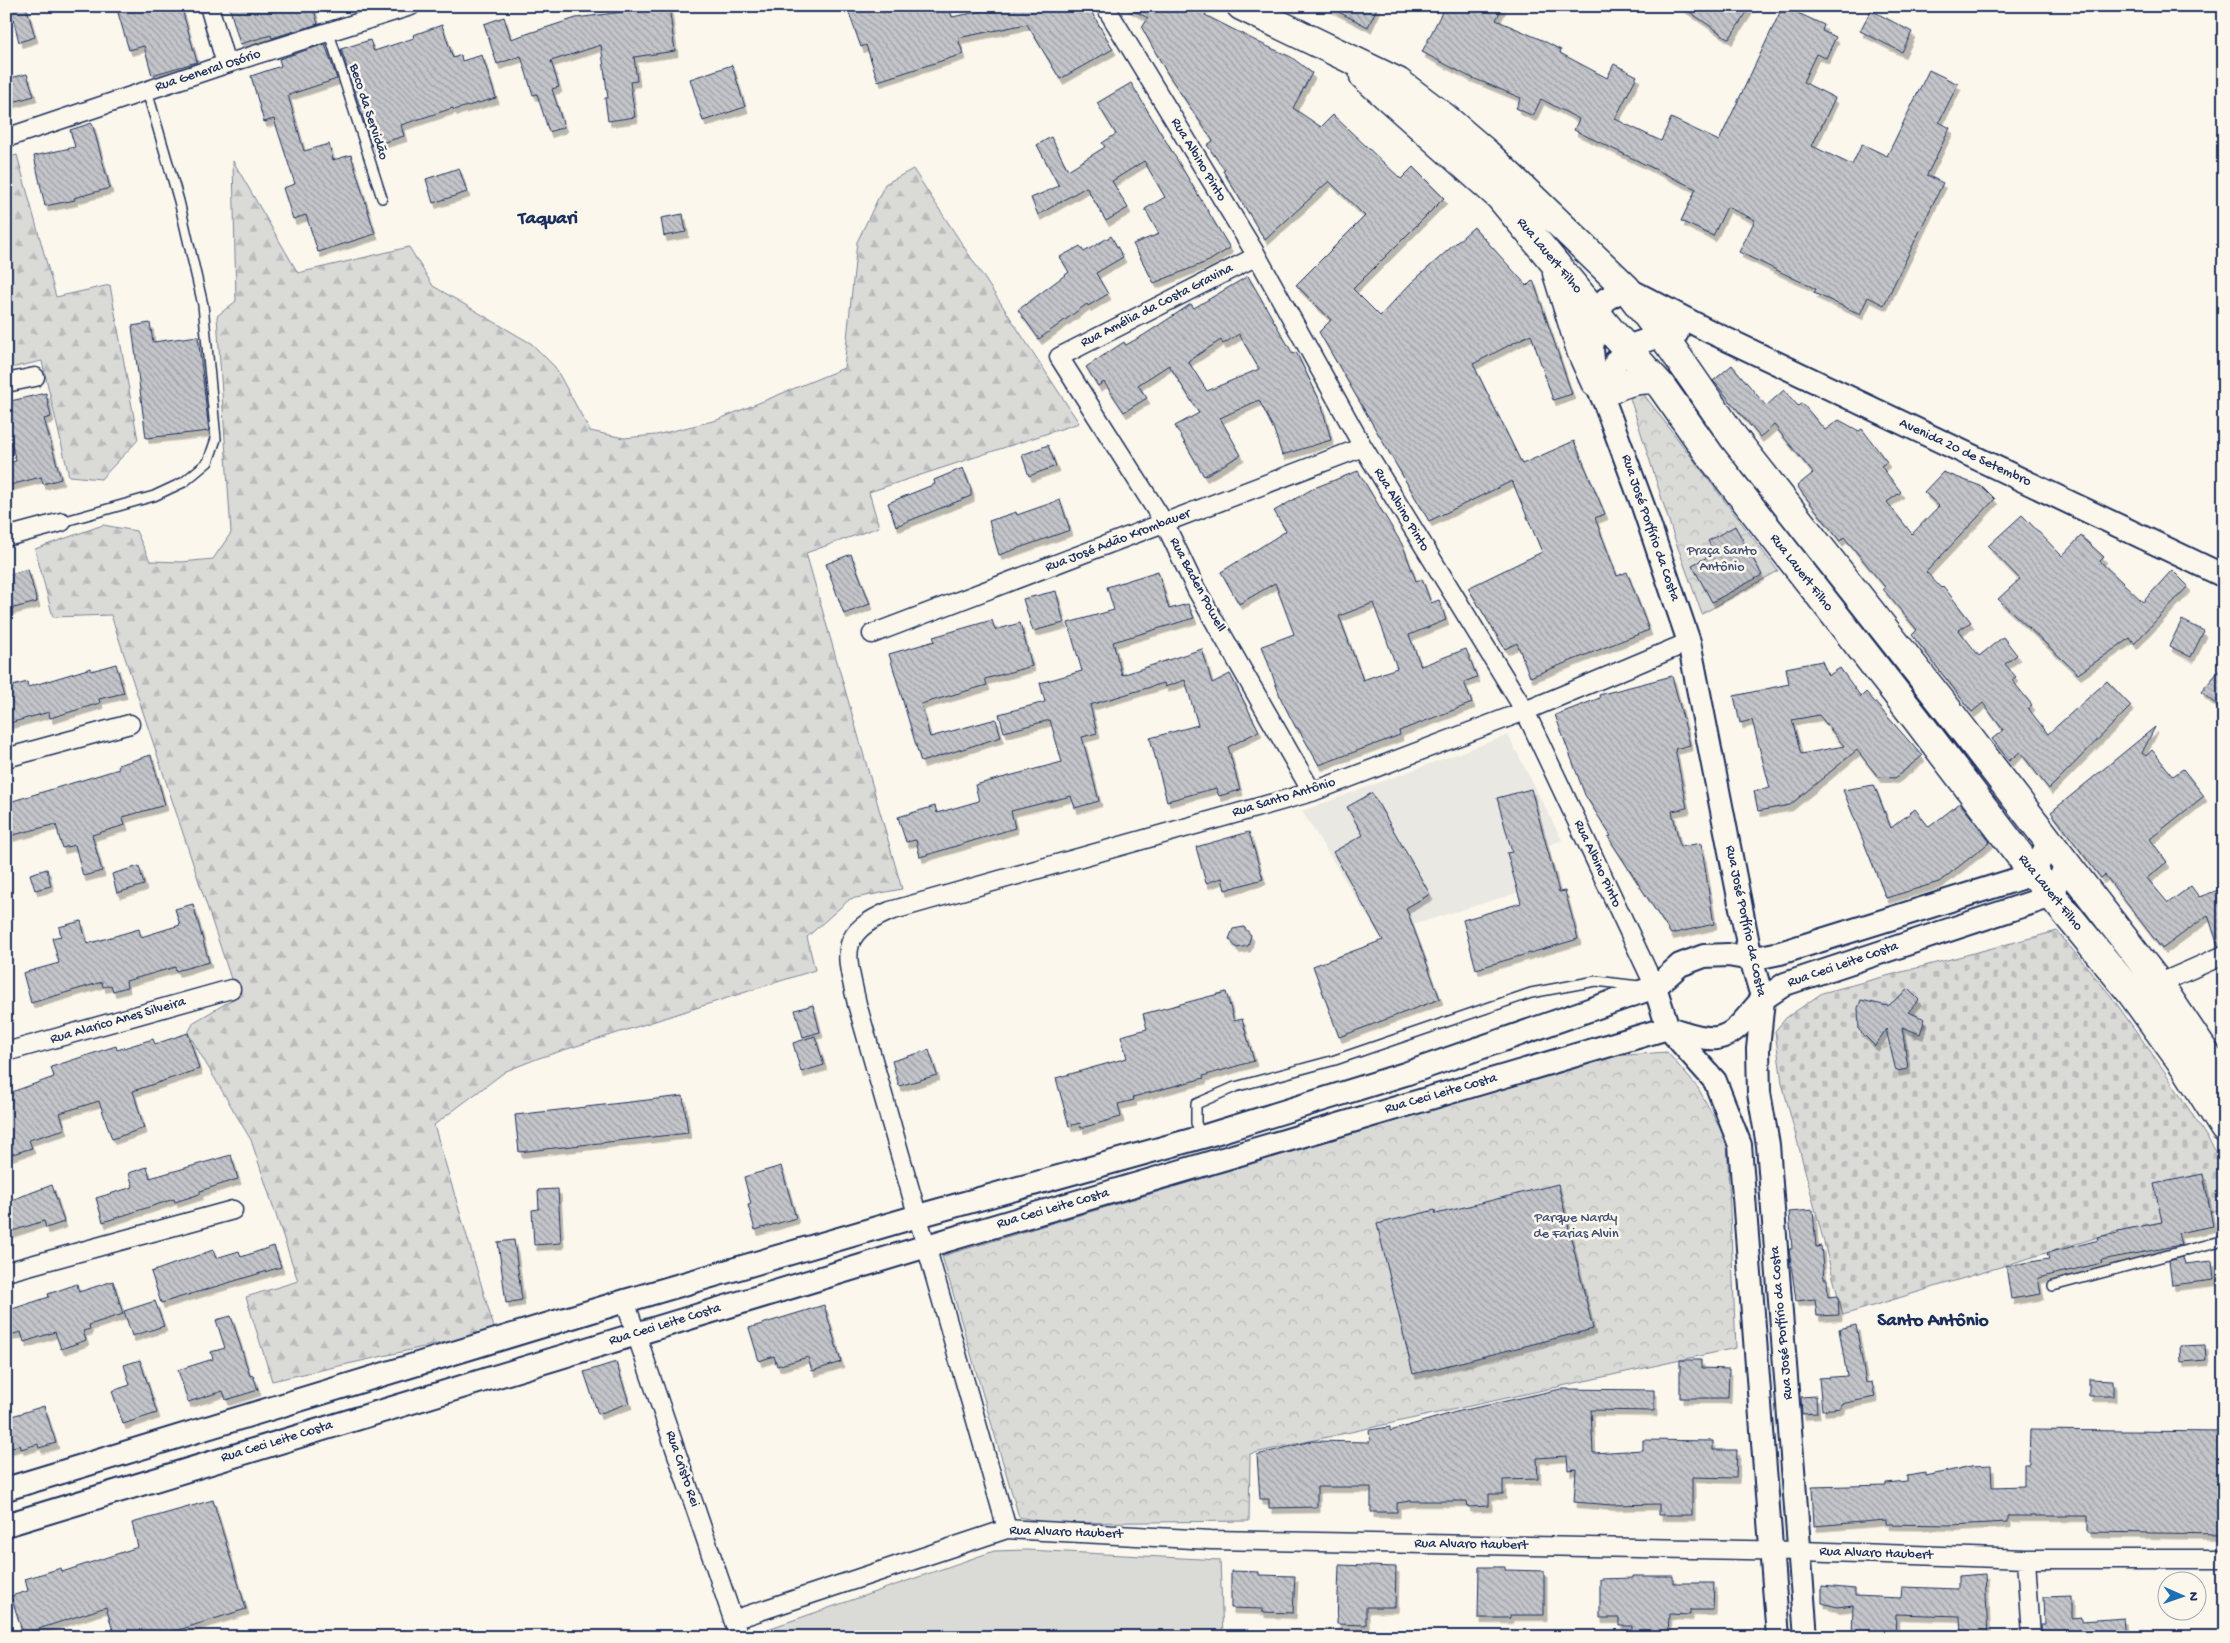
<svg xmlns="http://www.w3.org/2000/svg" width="2230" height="1643" viewBox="0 0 2230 1643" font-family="'Gochi Hand',sans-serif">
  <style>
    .built { fill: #eae8e2 }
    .grass { fill: #dadad7; stroke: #7a849a }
    .forest { fill: url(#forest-firs); stroke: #7a849a }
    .cemetery { fill: url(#cemetery-stones); stroke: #7a849a }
    .park { fill: url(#park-crowns); stroke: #7a849a }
    .building { fill: url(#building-back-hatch); stroke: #1b2f5e; fill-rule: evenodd; filter: url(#shadow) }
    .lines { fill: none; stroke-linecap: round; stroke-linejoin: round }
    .service-casing { stroke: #1b2f5e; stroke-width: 12 }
    .minor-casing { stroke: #1b2f5e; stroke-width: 21 }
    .tertiary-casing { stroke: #1b2f5e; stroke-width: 26 }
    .primary-casing { stroke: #1b2f5e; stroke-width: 31 }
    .service { stroke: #fbf7ec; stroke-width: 9 }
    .minor { stroke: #fbf7ec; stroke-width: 18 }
    .tertiary { stroke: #fbf7ec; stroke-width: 22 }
    .primary { stroke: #fbf7ec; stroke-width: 28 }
    .labels { text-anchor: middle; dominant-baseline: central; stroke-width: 5; stroke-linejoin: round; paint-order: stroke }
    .street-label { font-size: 14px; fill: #1b2f5e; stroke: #fbf7ec }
    .park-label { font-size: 14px; fill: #415176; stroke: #fbf7ec }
    .district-label { font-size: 19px; font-weight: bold; fill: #1b2f5e; stroke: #fbf7ec }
  </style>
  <defs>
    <pattern id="forest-firs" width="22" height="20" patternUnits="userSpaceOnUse" patternTransform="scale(1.25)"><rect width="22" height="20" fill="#dadad7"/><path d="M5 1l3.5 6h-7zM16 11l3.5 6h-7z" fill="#babbbb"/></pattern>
    <pattern id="cemetery-stones" width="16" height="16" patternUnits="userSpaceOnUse" patternTransform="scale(1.25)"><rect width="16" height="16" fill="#dadad7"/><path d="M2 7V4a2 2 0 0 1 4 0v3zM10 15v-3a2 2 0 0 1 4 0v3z" fill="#babbbb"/></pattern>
    <pattern id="park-crowns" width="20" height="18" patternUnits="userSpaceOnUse" patternTransform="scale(1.25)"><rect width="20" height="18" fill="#dadad7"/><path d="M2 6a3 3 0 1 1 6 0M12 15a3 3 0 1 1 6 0" fill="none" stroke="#babbbb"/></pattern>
    <pattern id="building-back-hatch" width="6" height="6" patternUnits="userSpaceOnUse" patternTransform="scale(1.25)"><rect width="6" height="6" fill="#c3c5c9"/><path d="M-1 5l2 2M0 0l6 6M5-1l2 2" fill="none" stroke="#9ea0a6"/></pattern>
    <filter id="shadow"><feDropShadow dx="3" dy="5.5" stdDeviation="0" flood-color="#0004"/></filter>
  </defs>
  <rect width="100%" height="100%" fill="#fbf7ec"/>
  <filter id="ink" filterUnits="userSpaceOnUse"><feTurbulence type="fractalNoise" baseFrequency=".02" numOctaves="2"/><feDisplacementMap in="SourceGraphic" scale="10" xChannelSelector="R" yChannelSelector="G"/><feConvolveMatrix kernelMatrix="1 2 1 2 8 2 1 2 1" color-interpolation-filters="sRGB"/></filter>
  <g filter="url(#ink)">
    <path class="built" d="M1508,735l54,105 -15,6 12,34 -180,55 -77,-124z"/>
    <path class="grass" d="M1027,1550l193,10 3,77h-462l-2,-5 235,-81z"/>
    <path class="forest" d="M17,155l39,142 54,-12 28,155 -37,39 -32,-3 -27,-115 -36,8v-211z
      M233,161l65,112 111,-26 24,39 99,58 23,23 35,64 34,7 32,-3 61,-15 127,-52 13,-126 28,-58 28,-15 166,254 -210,69 10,35 -73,26 96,336 -52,10 -43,38 8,33 -276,88 -33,13 -72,54 61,206 -223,50 -26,-84 52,-16 -47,-141 -63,-107 6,-11 43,-25 -126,-382 -58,2 -18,-68 68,-24 33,6 14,30 32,1 31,-3 18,-26 -14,-217 19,-15z"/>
    <path class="cemetery" d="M2057,931l54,65 54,76 59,92v45l-106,22 -275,84 -61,-232 -7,-52 11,-13 36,-25z"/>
    <path class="park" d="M1642,392l136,179 -76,43 -29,-80 -43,-136z
      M1667,1052l31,36 29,53 9,207 -486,106 -1,67 -200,2 -30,-6 -77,-261 672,-200z"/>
    <path class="building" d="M26,6l9,31 -16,5 -8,-32z
      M116,6h65l16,56 -45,13 -8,-29 -15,4z
      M229,6h84l5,18 -46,14 -1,-3 -31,9z
      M669,6l6,45 -41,6 3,24 -7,1 5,35 -27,4 -3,-23h3l-7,-53 -50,16 8,26 -7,2 12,38 -15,5 -12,-38 -4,1 -12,-39 -24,8 -13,-40 20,-7 7,22 65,-21z
      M851,6h97l4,11 31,-6 -1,-5h106l25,43 -53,30 -33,-55 -69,14 5,16 -85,27 -12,-36 -5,2 -12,-34 4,-2z
      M1125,6h70l12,6 -2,3 57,29 29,13 21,16 -19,35 28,19 12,-12 68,64 12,-12 31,31 -91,91 27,27 31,-33 63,-56 53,59 6,-6 39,114 -19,6 -22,-66 -58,30 49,100 52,-23 31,73 -10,4 22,58 10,-4 22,58 -119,47 -13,-34 -12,6 -37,-61 74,-36 -30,-71 -83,40 -110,-189 12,-12 -35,-35 69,-69 -36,-35 -64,59 -42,-69 2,-1 -18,-25 6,-4 -46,-68 -25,-45 6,-10z
      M1327,6h51l-10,21z
      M1445,6h58l-7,14 46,20 19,10 -1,3 47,25 7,-14 23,12 -22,43 46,22 10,-23 48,23 64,-135 41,19 -2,6 14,6 -10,21 -10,-4 -13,28 32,16 -23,48 40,19 10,-21 25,12 42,-86 29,14 -19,38 11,6 -23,47 16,8 -59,122 -16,-8 -8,17 -46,-21 2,-4 -77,-37 16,-32 -28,-13 -14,29 -32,-15 15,-32 -122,-59 5,-11 -38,-20 -8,17 -17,-8 5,-10 -53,-22 -46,-24z
      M1681,6h70l-22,33z
      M1871,10l41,22 -10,20 -42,-21z
      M442,25l11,33 8,-3 1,6 20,-6 14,43 -42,12 -1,-2 -52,17 3,11 -32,10 -31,-97 29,-9 4,11 40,-13 -1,-3z
      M325,44l12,35 -49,16 16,56 25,-7 4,16 18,-5 24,79 -57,18 -12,-37 -13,4 -10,-31 12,-4 -21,-65 -10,3 -13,-46 30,-10 -2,-7z
      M732,65l13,42 -42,14 -13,-42z
      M27,74l7,22 -28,8v-25z
      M1131,83l99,165 -21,13 -55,22 -21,-39 26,-10 -14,-25 20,-12 -21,-36 -32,20 16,27 -22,13 -20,-34 -48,28 -7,-17 28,-12 -22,-41 14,-8 17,33 37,-23 -3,-4 14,-9 -19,-31z
      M92,123l18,65 -36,10 1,2 -30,6 -11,-50 41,-9 -5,-17z
      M459,168l8,24 -34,11 -7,-24z
      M683,214l3,18 -22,4 -3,-18z
      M1111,236l12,21 -27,16 12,21 -20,12 -1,-2 -48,35 -21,-29 51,-38 -9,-15 20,-11 4,6z
      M1248,276l45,78 3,-2 27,55h-1l9,33 -49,15 -8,-25 -15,-30 -39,18 21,37 -37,21 -29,-50 24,-13 -30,-48 -31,20 9,13 -23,14 -20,-30 -6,4 -12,-19 38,-25 2,3 18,-10 47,-31 3,4zM1239,334l20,35 -52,22 -19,-30 33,-21 2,4z
      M150,323l3,19 45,-6 11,95 -63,7 -14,-112z
      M1732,365l34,41 18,-16 14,16 4,-3 23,27 14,-10 20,11 3,-2 25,33 -6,4 20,26 -14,10 25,32 27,-28 -15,-14 19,-20 40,15 12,12 -69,73 15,16 2,-2 28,36 -12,8 20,26 24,-19 14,18 -12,9 11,13 -4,3 20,25 -4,3 20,26 59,-53 24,25 -82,83 -29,-37 -11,9 -17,-22 11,-9 -20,-27 -11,9 -60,-77 5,-5 -34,-41 2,-2 -41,-50 -4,4 -43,-55 16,-13 -39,-48 -14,12 -44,-53 -3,-3z
      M46,393l5,24 -7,2 17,60 -18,5 -2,-7 -35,9v-22l10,-3 -10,-37v-22z
      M1048,445l8,21 -27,10 -7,-21z
      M963,468l8,21v7l-75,30 -8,-23 47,-19 -1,-4z
      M1358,471l45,75 13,35 6,-2 9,24 8,-3 7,20 -37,15 12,31 45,-17 11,28 -13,5 8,21 -73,28 1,4 -81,30 -21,-37h-2l-15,-29 -19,-53 32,-12 -19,-51 -36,21 -18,-32 65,-41 -12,-20 40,-23zM1373,603l24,65 -34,12 -24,-64z
      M1060,500l10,30 -71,25 -10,-34 27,-9 1,3z
      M2022,515l40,41 19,-20 23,21 -4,4 43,41 29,-32 16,16 -54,58 -4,-6 -52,36 -80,-75 22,-20 -32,-33z
      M1735,526l27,49 -50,27 -20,-37 23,-12 -7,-12z
      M851,554l19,50 -26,10 -18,-50z
      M28,569l9,33 -31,8v-35z
      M1158,571l11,38 19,-5 6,14 -81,24 9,33 80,-26 10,34 18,-9 29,57 -31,16 12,43 -21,6 -3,-8 -49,13 -17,-63 48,-13 -13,-45 -20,7 -1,-4 -74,22 7,28 -15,4 17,64 -24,7 -4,-12 -60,15 4,17 -95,29 -4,-17 -10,2 -8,-25 37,-11 2,7 42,-12 -4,-16 87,-23 -12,-42 -46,12 -5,-18 46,-12 -5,-19 42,-12 -14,-48 46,-13 -7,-23z
      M1056,591l8,32 -31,8 -10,-32z
      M992,620l3,10 25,-7 12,43 -47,13 2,6 -66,19 9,33 66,-18 5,18 -80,25 -32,-108 46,-13 -2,-4z
      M2182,620l22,11 -13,26 -22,-11z
      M1822,661l6,15 12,-8 21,29 5,-5 56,64 -27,22 -17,-1 -21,-27 -67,55 -32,6 -4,-20 16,-3 -18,-68 -12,3 -6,-27 55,-12 -3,-16zM1819,715l25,31 -43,8 -9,-34z
      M116,664l8,29 -25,6 1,4 -50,15 -1,-6 -43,12v-36l21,-6 1,5 63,-19v3z
      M2224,665v46l-23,-19z
      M1672,676l18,69 -15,4 12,59 -15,3 8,36 21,-4 13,81 -43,10 -63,-97 3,-1 -26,-41 -30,-80 45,-17 -1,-3z
      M2155,727l-13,26 4,3 6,-6 21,26 10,-7 21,27 -54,43 17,23 -20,16 21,25 23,-17 8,11 25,-9v57l-6,1 -10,-31 -46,34 -57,-74 -4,3 -50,-66z
      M151,755l14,50 -42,12 2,8 -33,10 10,36 -19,5 -8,-31 -13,3 -6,-24 -50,13v-34l113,-34 -1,-4z
      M1874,785l17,43 24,-19 14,18 31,-24 30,39 -51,40 -53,16 -43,-108z
      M1531,789l28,103 6,-1 13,48 -102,30 -13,-49 58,-17 -14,-50 5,-1 -15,-54z
      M1372,793l58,101 -24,14 34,91 -101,38 -26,-71 70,-26 -50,-88 30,-17 -16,-28z
      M1249,832l14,47 -38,11 -3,-12 -16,5 -10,-36z
      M139,866l5,19 -27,8 -5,-19z
      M47,869l4,17 -16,4 -5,-16z
      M193,904l16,58 -33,9 -1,-4 -49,14 1,6 -14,4 -2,-6 -8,2 -1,-5 -71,21 -8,-30 36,-10 -7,-25 9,-2 -2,-9 22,-6 6,23 52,-15 2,8 39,-12 -5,-16z
      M1244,927l7,8 -3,11 -11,2 -8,-9 4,-10z
      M1908,989l11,11 -11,12 17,7 -5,15 -18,-7 6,42 -12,2 -10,-42 -11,17 -16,-16 -1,-22 3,-8 27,6z
      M1226,992l8,29 8,-2 12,42 -51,15 1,2 -71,19 1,3 -16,4 3,13 -40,11 -1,-5 -11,3 -13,-48 71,-20 -6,-22 26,-7 -4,-15z
      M813,1005l7,27 -17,5 -8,-27z
      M188,1033l11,36 -66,22 11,37 -32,11 -13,-38 -39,12 5,16 -36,11 3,8 -26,8v-62l48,-17 -3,-10 34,-11 31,-10 1,4 36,-11 2,5z
      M815,1036l9,29 -23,7 -8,-29z
      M929,1050l8,25 -38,11 -7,-25z
      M683,1096l5,37 -169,19 -4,-37z
      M231,1155l7,24 -38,12v3l-25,8 -1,-3 -71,23 -7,-24 37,-11 -4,-14 18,-6 3,11z
      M781,1166l15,52 -41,12 -7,-25 3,-1 -7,-27z
      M2203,1174l10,52 -35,7 3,12 -80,15 1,3 -64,15 3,16 -30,5 -5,-33 43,-7 -2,-6 52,-13 -1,-3 20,-4v-2l44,-9 -8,-38z
      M1558,1184l35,145 -180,45 -36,-150 58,-14 1,4z
      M52,1185l12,37 -18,6 -2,-7 -38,12v-31z
      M558,1189l3,54 -27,2 -2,-35 7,-1 -1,-19z
      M1813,1210l3,37 5,-1 3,33h3l1,18 10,-1 1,19 -22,1 -2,-17 -19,2 -7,-52h3l-3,-37z
      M514,1240l8,60 -16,3 -8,-61z
      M274,1246l7,21 -120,36 -10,-31 62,-22 3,8 23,-7 2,6z
      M2183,1257l2,7 27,-3 2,19 -42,5 -3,-24z
      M113,1281l10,33 -34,11 1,4 -7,2 3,9 -25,9 -6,-17 -31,10 -3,-10 -15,4v-25l43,-14 -1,-3 29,-10 2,8z
      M155,1301l9,25 -32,10 -8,-25z
      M824,1305l17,57 -29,9 -4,-14 -31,9 -3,-10 -15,5 -10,-33z
      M231,1316l19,60 3,-1 5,15 -32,10 -3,-9 -35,11 -10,-32 35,-11 -2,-7 14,-4 -9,-28z
      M1856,1325l10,58 6,-1 3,15 -34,7v4l-19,2 -3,-32 28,-2 -8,-47z
      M2205,1345l1,15 -25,2 -1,-16z
      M140,1360l17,53 -34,11 -11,-33 18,-6 -6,-20z
      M1680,1360h21v8l28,1 -1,29h-48z
      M616,1362l13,41 -31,11 -14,-42z
      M2089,1379l24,1v16h-24z
      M1561,1389l93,1v21l-63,-1 2,43 50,-3v-10l70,1v9h24l-1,28 -44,-1v38h-33v-11l-47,1 -38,-3 2,-33 -8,1 -1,-14 -30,2 1,21 -35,1v14h-14v12l-21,1 -1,-6h-57l-13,2v9h-26v-25h-54v20l-48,1v-9h-9l-3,-44 55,-14 58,1 -1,-12 21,-3v4l66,-19z
      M1816,1396l1,17 -15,1 -1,-17z
      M44,1406l12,37 -17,5 -1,-4 -17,5 -1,-4 -14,4v-31z
      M2030,1430l194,2v102l-136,-2v-16h-80v6l-56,3 -66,-1v-4l-72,6 -2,-39 74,-2v-2l21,-2v-5l19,-3v3l45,-10 20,-1 1,22 32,-1v-22h5z
      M213,1500l33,109 -90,28h-41l-9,-30 -83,27 -12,-38 17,-5 -3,-12 36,-11 1,4 76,-25 -6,-24z
      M1339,1565l57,2 -1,40h-29v18l-29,-1z
      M1479,1567h26v3l39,1v44h-34v3h-32z
      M1231,1571l28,1v3l36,1 -2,37 -31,-1v-3l-31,-1z
      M1985,1574l3,63h-27l-1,-21 -64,-2 -1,23h-43l1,-32 -16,2 -15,-4v-17l33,3v7l46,2 1,-11 56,2v-13z
      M1633,1576h40v7h41l-1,27h-23v5l-21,-1 -1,23h-36v-11h-13v-8h-19v-39l33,-1z
      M2071,1596v22l11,-1v4l42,-3 2,19h-84l-1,-13h4l-1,-27z"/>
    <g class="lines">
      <defs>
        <path id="service" d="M329,33l53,165
          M62,522l92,-26 30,-14 24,-20 8,-23 -13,-134 -24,-104 -32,-110
          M1202,1137l-6,-14v-19l39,-17 100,-27 196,-67 65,-12 43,5
          M2053,1286l171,-46"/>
        <path id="minor" d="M209,6l17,58
          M1105,6l152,250 106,191 162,264 130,276
          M6,138l220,-74 185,-58
          M1257,256l-198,101 106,167 31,65 116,203
          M6,383l29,-6
          M6,537l56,-15
          M872,634l491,-187
          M6,758l124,-34
          M2151,987l73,-32
          M6,1052l225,-63
          M6,1272l227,-62
          M625,1301l114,336
          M1007,1529l-150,-525c-11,-50 -21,-70 33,-93l422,-119 213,-81 164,-69
          M2026,1559l5,78
          M733,1620l274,-91 204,11 590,11 225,8h198"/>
        <path id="tertiary" d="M1604,401l12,-40 11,-14 35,-12 15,-2
          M1655,987l13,41 47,53 25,64 38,492
          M6,1489l619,-188 293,-85 284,-79 203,-63 250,-87 25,-22 24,-9 24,-1 23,4 29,-6 254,-79 14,-32
          M6,1525l921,-279 741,-218c15,4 33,12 49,10 22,-4 31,-25 46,-39 7,-5 15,-10 22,-15l267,-88 14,-31
          M1806,1637l-38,-492 -9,-52 -1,-44 5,-49 -12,-41 -62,-317 -46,-136 -39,-105 -9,-19 -3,-33 5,-34 9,-16 20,-11 81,42 517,246"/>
        <path id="primary" d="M1241,6l157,76 46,35 42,36 140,135 45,59 63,91 207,263 218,283 65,97
          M1364,76l136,121 110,133 51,56 48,68 208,266 117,154 98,120 56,77 36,57
          M1557,273l24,78 14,31
          M1606,392c17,-9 30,-14 49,-12"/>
      </defs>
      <use href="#service" class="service-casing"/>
      <use href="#minor" class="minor-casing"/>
      <use href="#tertiary" class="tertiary-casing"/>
      <use href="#primary" class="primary-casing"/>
      <use href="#service" class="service"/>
      <use href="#minor" class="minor"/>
      <use href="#tertiary" class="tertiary"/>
      <use href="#primary" class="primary"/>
    </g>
  </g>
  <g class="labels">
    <g class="street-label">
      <text transform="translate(208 71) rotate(-18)">Rua General Osório</text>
      <text transform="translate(368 112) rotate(72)">Beco da Servidão</text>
      <text transform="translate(1198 160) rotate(59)">Rua Albino Pinto</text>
      <text transform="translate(1549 256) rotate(50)">Rua Lauert Filho</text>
      <text transform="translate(1157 306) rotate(-27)">Rua Amélia da Costa Gravina</text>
      <text transform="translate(1965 453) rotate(25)">Avenida 20 de Setembro</text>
      <text transform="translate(1401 510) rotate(59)">Rua Albino Pinto</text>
      <text transform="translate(1650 528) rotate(71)">Rua José Porfírio da Costa</text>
      <text transform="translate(1118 541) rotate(-21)">Rua José Adão Krombauer</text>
      <text transform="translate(1801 573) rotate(52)">Rua Lauert Filho</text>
      <text transform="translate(1197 585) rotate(62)">Rua Baden Powell</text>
      <text transform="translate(1284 798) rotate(-17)">Rua Santo Antônio</text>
      <text transform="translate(1597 864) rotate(65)">Rua Albino Pinto</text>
      <text transform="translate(2050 893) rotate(51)">Rua Lauert Filho</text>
      <text transform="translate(1745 921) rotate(78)">Rua José Porfírio da Costa</text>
      <text transform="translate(1843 965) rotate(-19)">Rua Ceci Leite Costa</text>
      <text transform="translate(118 1021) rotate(-16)">Rua Alarico Anes Silveira</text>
      <text transform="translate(1441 1094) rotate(-16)">Rua Ceci Leite Costa</text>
      <text transform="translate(1053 1209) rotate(-16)">Rua Ceci Leite Costa</text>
      <text transform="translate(1782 1323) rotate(-95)">Rua José Porfírio da Costa</text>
      <text transform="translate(665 1325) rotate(-17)">Rua Ceci Leite Costa</text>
      <text transform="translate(277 1442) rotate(-17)">Rua Ceci Leite Costa</text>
      <text transform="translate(682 1469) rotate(71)">Rua Cristo Rei</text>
      <text transform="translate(1066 1533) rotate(2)">Rua Alvaro Haubert</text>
      <text transform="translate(1471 1545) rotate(1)">Rua Alvaro Haubert</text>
      <text transform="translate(1876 1554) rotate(2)">Rua Alvaro Haubert</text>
    </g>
    <g class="park-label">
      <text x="1722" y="551">Praça Santo<tspan x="1722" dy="16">Antônio</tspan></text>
      <text x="1576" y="1218">Parque Nardy<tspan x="1576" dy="16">de Farias Alvin</tspan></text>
    </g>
    <g class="district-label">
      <text x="548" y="219">Taquari</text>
      <text x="1933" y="1321">Santo Antônio</text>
    </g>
  </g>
  <rect width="2230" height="1643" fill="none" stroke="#fbf7ec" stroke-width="25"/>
  <rect x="12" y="12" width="2205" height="1618" fill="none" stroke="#1b2f5e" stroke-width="2" filter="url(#ink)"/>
  <g transform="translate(2182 1596) rotate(92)"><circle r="24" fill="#fbf7ec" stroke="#a1a7b3"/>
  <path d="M0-4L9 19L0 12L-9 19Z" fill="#1f6fb2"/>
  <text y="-8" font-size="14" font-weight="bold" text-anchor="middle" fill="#1b2f5e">N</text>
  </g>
</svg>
